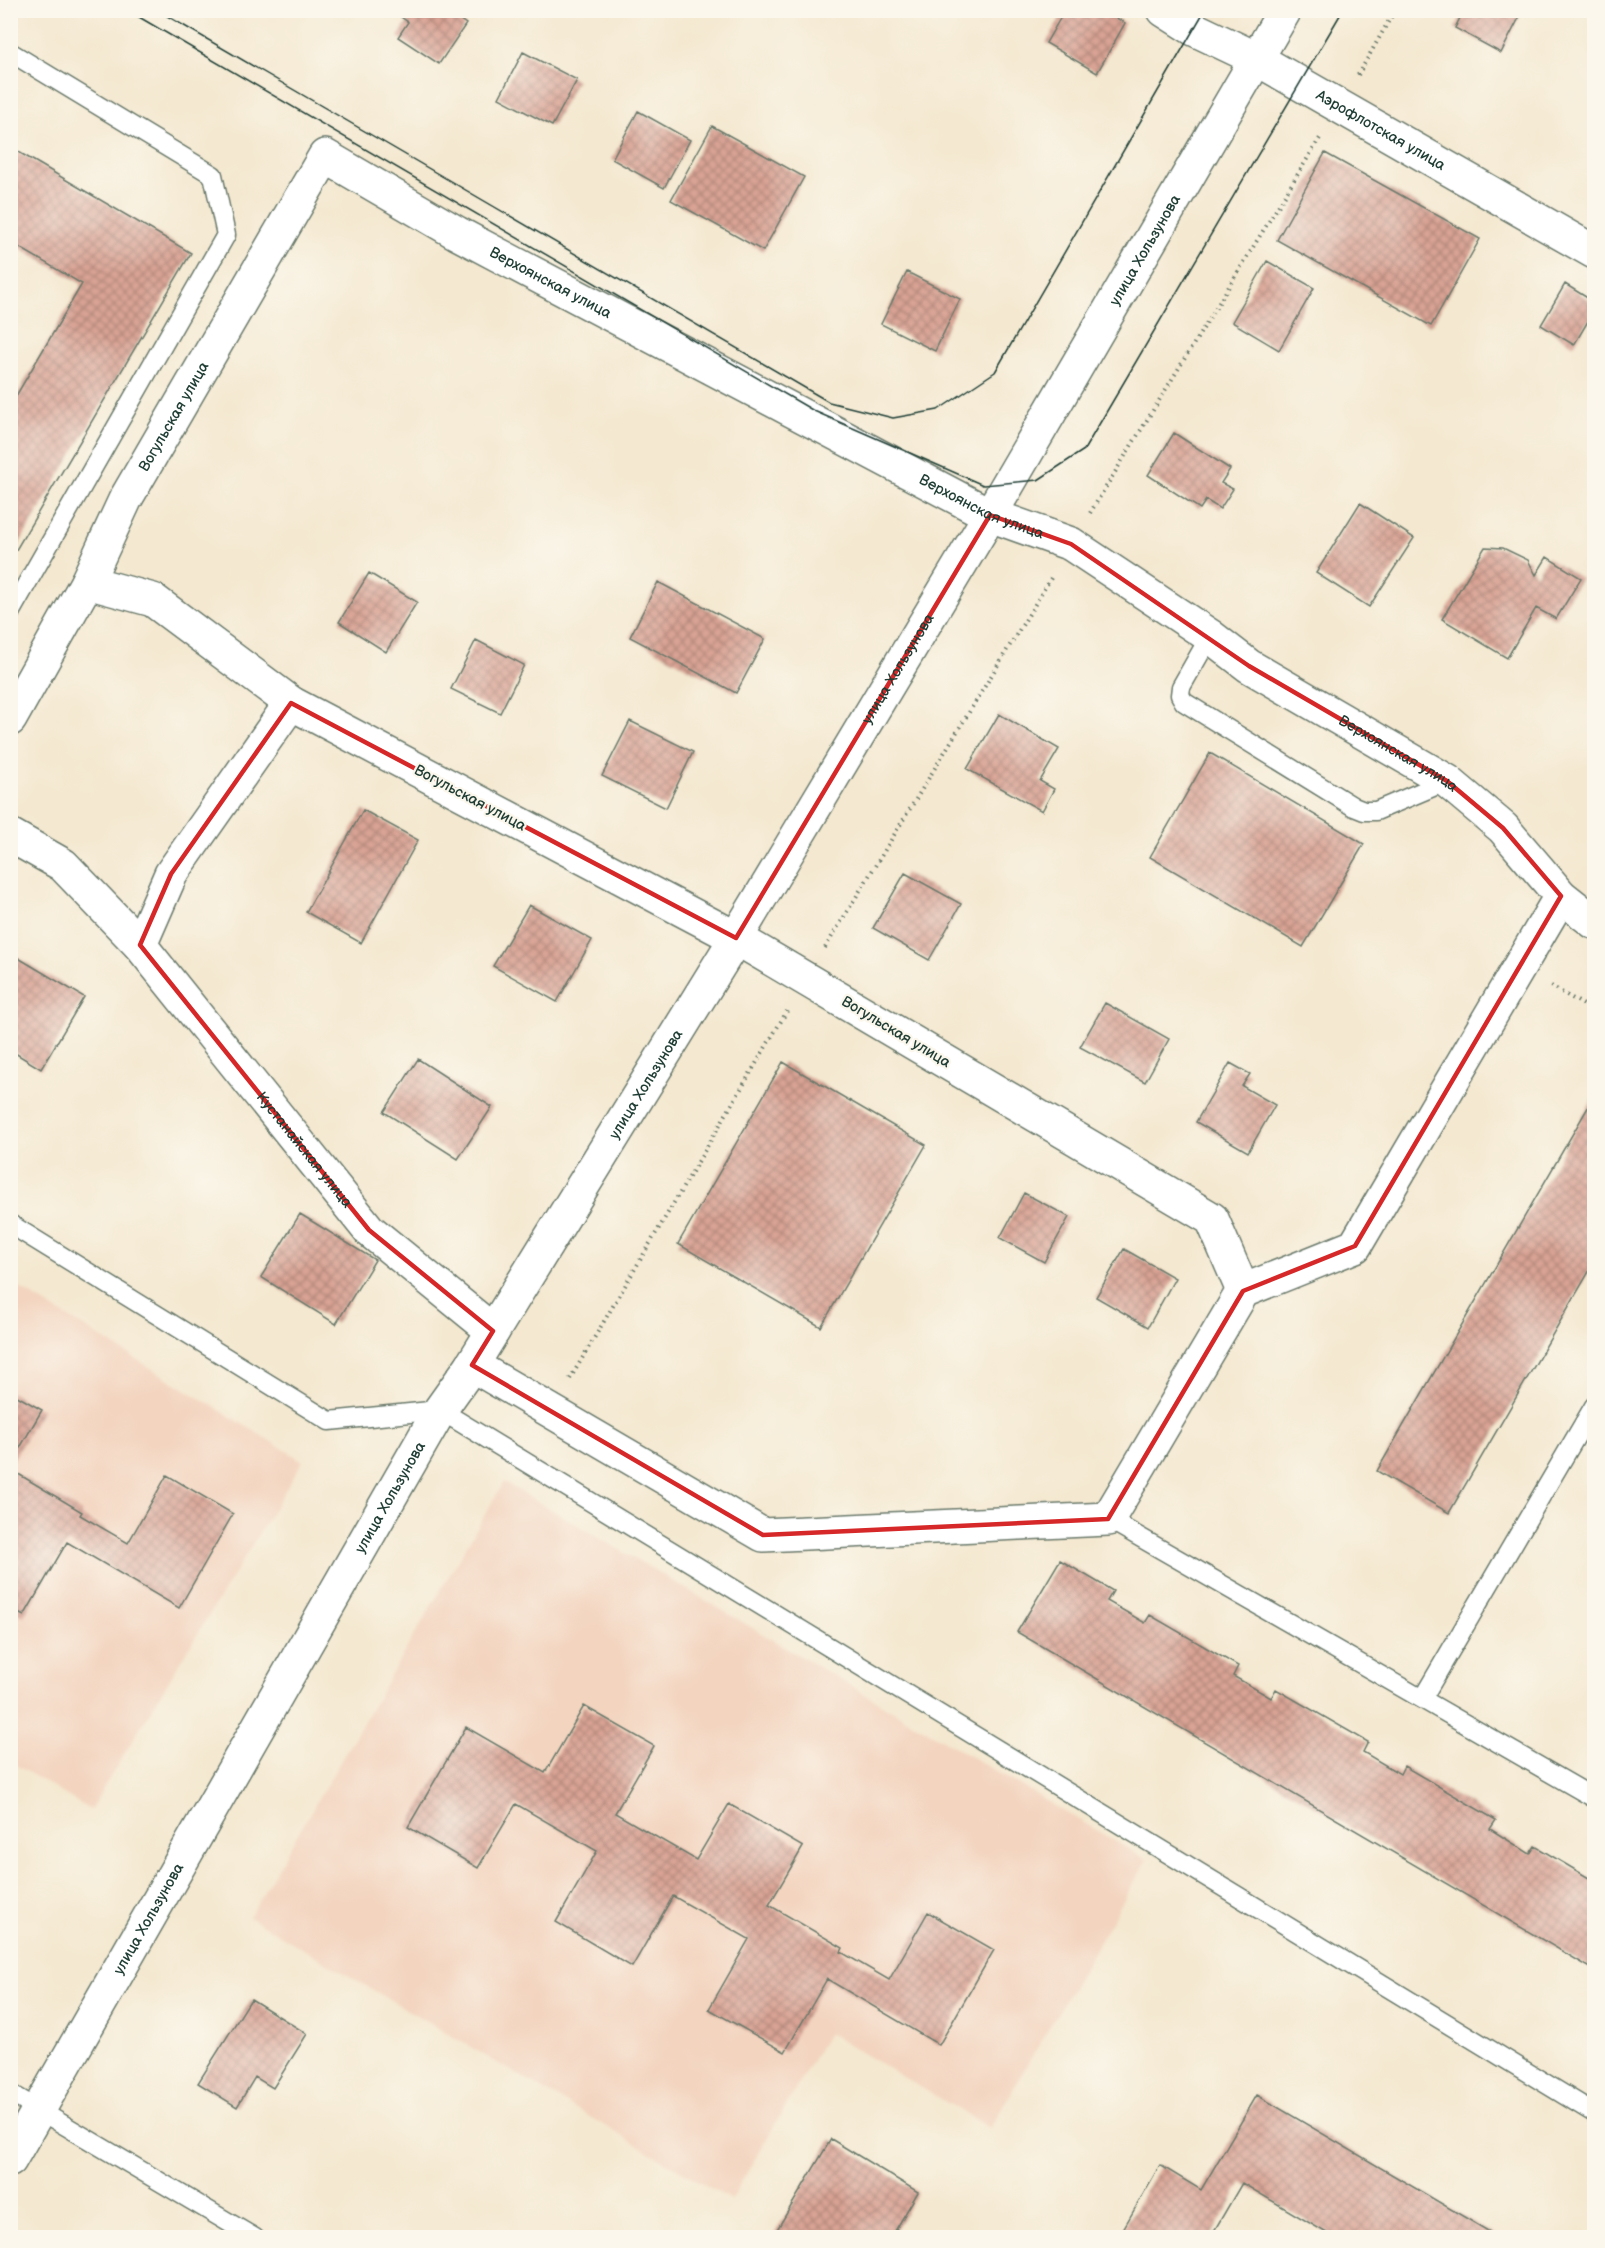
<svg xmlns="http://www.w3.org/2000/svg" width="1605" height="2248" viewBox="0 0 1605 2248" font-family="'Balsamiq Sans',sans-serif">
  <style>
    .built { fill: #f3d4bf }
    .building { fill: url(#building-cross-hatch) }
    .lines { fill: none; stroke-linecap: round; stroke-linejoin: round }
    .service-casing { stroke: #6a796b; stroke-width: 21 }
    .minor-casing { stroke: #6a796b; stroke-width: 36 }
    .tertiary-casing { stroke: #6a796b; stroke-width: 36 }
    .path { stroke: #6a796b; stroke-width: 4; stroke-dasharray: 1.5 4.5; stroke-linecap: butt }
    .service { stroke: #fff; stroke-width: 18 }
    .minor { stroke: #fff; stroke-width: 33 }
    .tertiary { stroke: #fff; stroke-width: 33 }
    .tram { stroke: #1f3d34; stroke-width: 1.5 }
    .marked { fill: none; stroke: #d62828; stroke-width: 4.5; stroke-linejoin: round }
    .labels { text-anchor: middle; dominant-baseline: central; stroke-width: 4.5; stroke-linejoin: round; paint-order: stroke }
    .street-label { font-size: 15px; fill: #1f3d34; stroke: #fbf7ec }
  </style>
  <defs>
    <pattern id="building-cross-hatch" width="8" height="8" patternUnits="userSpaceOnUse" patternTransform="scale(1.5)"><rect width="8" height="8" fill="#d9a394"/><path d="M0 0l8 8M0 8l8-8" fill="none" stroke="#af867a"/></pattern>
  </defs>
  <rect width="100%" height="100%" fill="#fbf7ec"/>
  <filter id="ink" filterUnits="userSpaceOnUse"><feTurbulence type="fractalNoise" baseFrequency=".0167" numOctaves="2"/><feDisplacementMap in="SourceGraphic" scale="12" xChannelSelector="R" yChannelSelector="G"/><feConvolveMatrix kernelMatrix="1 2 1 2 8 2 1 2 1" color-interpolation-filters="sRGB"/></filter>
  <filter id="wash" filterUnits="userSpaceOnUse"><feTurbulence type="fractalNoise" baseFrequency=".008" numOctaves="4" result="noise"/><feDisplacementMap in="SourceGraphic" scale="24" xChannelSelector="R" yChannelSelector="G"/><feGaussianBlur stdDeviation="1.35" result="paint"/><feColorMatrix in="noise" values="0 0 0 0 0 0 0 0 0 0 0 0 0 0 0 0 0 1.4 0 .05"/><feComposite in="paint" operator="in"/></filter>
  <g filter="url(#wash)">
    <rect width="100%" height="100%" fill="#f4e8d0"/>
    <path class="built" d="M10,1282l293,179 -213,349 -79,-48z
      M504,1482l643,378 -157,268 -162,-95 -97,167 -482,-283z"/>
    <g id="blocks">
      <path class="building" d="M391,10h55l20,14 -27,40 -41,-27 10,-15z
        M1065,10h38l22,13 -28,50 -51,-30z
        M1464,10h59l-22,43 -46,-25z
        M523,52l54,28 -25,46 -53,-28z
        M638,111l52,29 -26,48 -52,-29z
        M712,126l92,51 -41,74 -92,-51z
        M10,147l181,106 -181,307v-154l72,-122 -72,-42z
        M1325,153l155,86 -49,87 -154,-86z
        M1267,261l47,27 -35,62 -47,-28z
        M907,272l53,27 -25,52 -54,-27z
        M1565,284l29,18v9l-20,34 -33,-20z
        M1174,433l56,36 -9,14 12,6 -13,20 -14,-9 -6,9 -52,-34z
        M1360,503l54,35 -45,69 -53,-34z
        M1485,547l18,1 25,12 8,15 11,-18 34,21 -25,41 -20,-11 -29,50 -65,-39z
        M369,573l48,29 -31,50 -47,-30z
        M658,582l107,57 -29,54 -106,-56z
        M476,640l48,25 -24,48 -49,-24z
        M999,714l60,35 -19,32 14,8 -12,22 -75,-42z
        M630,721l63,31 -27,56 -64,-32z
        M1210,753l154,91 -61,103 -153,-90z
        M363,810l55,30 -57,103 -55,-31z
        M905,873l56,31 -32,56 -56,-32z
        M529,905l63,35 -35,62 -64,-36z
        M10,953l74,44 -43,72 -31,-19z
        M1105,1003l64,36 -24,43 -65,-35z
        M418,1059l74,48 -34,52 -74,-47z
        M783,1062l143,83 -105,182 -143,-83z
        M1230,1063l20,11 -8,12 33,19 -27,47 -52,-30z
        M1594,1097v166l-145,250 -72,-42z
        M1024,1193l45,24 -25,45 -44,-24z
        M300,1214l75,46 -39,64 -75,-47z
        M1124,1249l51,29 -27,49 -52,-30z
        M10,1392l32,18 -32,55z
        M10,1469l72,43 -2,3 48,28 39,-68 66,39 -54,94 -112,-66 -43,74 -14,-7z
        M1060,1560l53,31 -6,10 38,22 5,-8 88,51 -5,10 38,22 5,-9 92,53 -5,10 37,22 4,-8 92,54 -6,9 40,25 5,-8 59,35v89l-577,-338z
        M584,1706l70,40 -39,67 81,47 33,-56 74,43 -34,58 74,43 -2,4 48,28 39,-68 66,38 -55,95 -112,-66 -42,73 -76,-43 40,-70 -76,-43 -41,71 -76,-45 41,-71 -81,-47 -38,64 -70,-41 58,-100 79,46z
        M251,1999l56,35 -34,54 -18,-11 -18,30 -39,-24z
        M1257,2095l243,143h-165l-93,-55 -32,55h-92l42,-73 41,25z
        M831,2139l87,53 -27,46h-119z"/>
    </g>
  </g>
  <g filter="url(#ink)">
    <use href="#blocks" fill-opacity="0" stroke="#6a796b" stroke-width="1.5"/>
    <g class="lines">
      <defs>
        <path id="service" d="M10,52l203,123 13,60 -216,378
          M1210,636l-29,51 -1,8 4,7 170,105 10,4h12l71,-30
          M10,1224l319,197 111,-11 1154,703
          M1108,1519l314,180 172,-293
          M1422,1699l172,99
          M10,2093l245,145"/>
        <g id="minor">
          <path id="s1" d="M1164,10l30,19 63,30 337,193"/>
          <path id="s2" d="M291,703l-120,171 -31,71 229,285 124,101"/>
          <path d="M10,719l77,-137"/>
          <path d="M10,835l53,30 77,80"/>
          <path id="s3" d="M1243,1291l-31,-72 -476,-281 -445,-235 -138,-103 -66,-18 38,-82 200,-344 132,77 533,282 81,29 139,92 39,30 198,115 56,47 58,68 33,26"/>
          <path d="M472,1365l291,170 345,-16 135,-228 112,-45 206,-350"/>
        </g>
        <g id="tertiary">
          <path id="s4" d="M10,2160l430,-750 32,-45 264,-427 254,-423 295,-505"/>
        </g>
      </defs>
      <use href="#service" class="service-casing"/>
      <use href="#minor" class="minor-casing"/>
      <use href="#tertiary" class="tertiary-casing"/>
      <path class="path" d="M1358,75l37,-65
        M1090,513l230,-375
        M825,948l226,-370
        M1551,986l43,25
        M570,1379l217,-368"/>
      <use href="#service" class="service"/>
      <use href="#minor" class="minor"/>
      <use href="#tertiary" class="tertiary"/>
      <path class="tram" d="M127,10l687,401 169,74 55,-5 46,-30 259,-440
        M157,10l672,392 64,16 45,-8 57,-38 210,-362"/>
    </g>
  </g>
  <path class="marked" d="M990,515l81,29 178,122 198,115 56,47 58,68 -206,350 -112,45 -135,228 -345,16 -291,-170 21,-34 -124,-101 -229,-285 31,-71 120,-171 445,235z"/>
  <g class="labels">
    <g class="street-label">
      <text stroke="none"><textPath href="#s1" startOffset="248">Аэрофлотская улица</textPath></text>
      <text stroke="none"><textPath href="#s4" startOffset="2222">улица Хользунова</textPath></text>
      <text stroke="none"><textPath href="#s3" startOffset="2122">Верхоянская улица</textPath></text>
      <text stroke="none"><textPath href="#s3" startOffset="1562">Вогульская улица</textPath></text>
      <text stroke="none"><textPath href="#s3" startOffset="2608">Верхоянская улица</textPath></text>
      <text stroke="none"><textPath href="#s4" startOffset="1736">улица Хользунова</textPath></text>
      <text stroke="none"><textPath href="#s3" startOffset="3094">Верхоянская улица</textPath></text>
      <text transform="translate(470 798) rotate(28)">Вогульская улица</text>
      <text transform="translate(896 1032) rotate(31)">Вогульская улица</text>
      <text stroke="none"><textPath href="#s4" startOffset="1250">улица Хользунова</textPath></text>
      <text stroke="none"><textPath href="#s2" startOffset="549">Кустанайская улица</textPath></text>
      <text stroke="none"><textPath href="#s4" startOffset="764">улица Хользунова</textPath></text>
      <text stroke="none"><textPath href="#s4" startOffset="278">улица Хользунова</textPath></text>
    </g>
  </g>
  <rect width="1605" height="2248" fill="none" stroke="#fbf7ec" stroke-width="36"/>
</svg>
